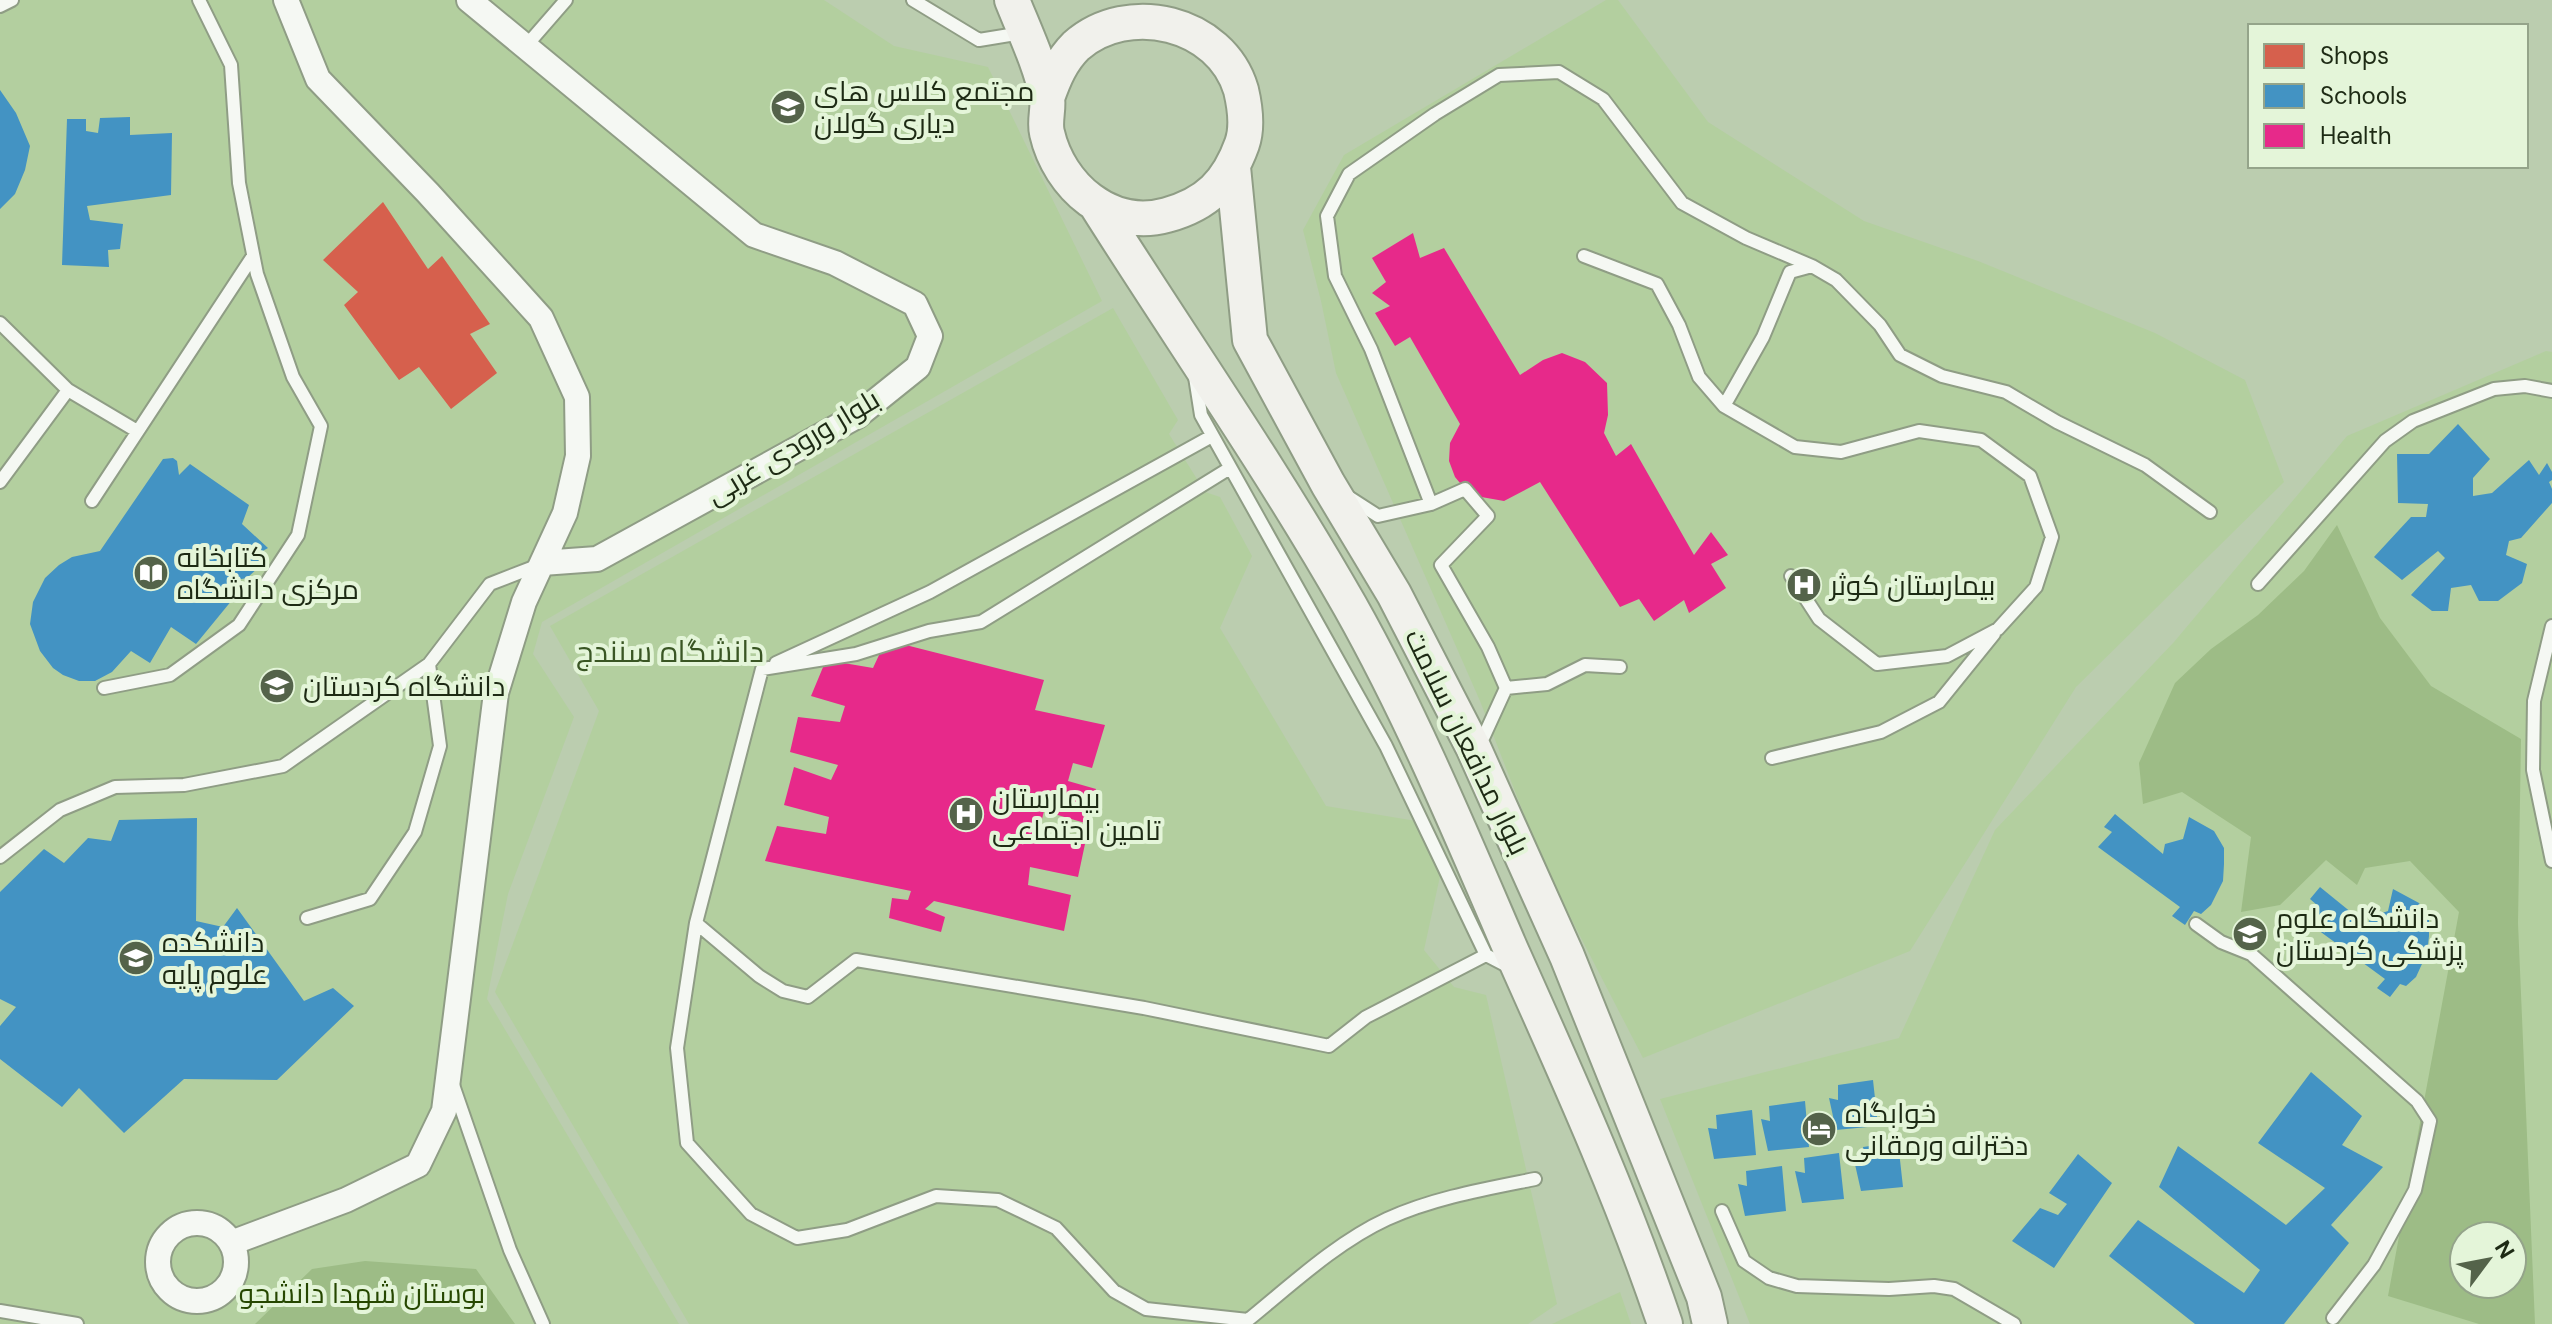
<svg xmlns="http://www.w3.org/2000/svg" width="2552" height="1324" viewBox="0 0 2552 1324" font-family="'DM Sans',Cairo,sans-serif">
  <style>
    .built { fill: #b3cf9f; fill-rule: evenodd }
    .green { fill: #9dbc86; fill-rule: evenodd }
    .shops { fill: #d6604d }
    .schools { fill: #4393c3 }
    .health { fill: #e7298a }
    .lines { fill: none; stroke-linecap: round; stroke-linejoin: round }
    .service-casing { stroke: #8f9d85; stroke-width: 16 }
    .minor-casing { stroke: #8f9d85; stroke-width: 28 }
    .secondary-casing { stroke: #8f9d85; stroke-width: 38 }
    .service { stroke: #f5f8f3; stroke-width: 12 }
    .minor { stroke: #f5f8f3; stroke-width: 24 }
    .secondary { stroke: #f1f1ec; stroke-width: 34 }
    .labels { text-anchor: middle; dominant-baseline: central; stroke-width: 8; stroke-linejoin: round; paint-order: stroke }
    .poi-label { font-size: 28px; fill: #1d2a14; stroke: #e4f5d9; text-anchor: start }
    .street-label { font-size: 28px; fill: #1d2a14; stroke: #e4f5d9 }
    .park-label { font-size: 28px; fill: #264700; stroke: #e4f5d9 }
    .neighbourhood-label { font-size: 30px; fill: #3a5624; stroke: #e4f5d9 }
  </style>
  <rect width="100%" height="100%" fill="#bbcdaf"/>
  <path class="built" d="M0,0h824l70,46 94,21 114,234 -560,321 -9,32 41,63 -66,177 -21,105 192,325h-679z
    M1606,0h12l90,122 156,99 114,40 177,72 90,47 39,102 -208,205 -166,264 -267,107 -99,-192 -64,-165 -144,-328 -15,-72 -18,-71 41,-75z
    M1113,308l65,112 -9,14 36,58 15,5 32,59 -32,72 106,178 90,15 26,46 -18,83 30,37 32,8 71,309 -29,20h-839l-194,-332 104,-281 -49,-85z
    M2546,351l6,1v972h-802l-90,-225 239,-61 96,-208 179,-188 173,-206zM2464,1236h48v48h-48z
    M1620,1292l11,32h-79z"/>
  <path class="green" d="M2337,525l43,93 51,68 90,53 -3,184 17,401h-56l-91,-28 71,-384 -49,-51 -45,7 -8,17 -31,-25 -46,45 -39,7 10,-75 -69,-45 -39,12 -4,-41 36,-80 36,-34 47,-34 46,-44zM2464,1236h48v48h-48z
    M365,1261l111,8 39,55h-260l57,-55z"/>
  <path class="shops" d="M383,202l45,67 14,-13 48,68 -20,10 27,39 -46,36 -32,-42 -20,13 -55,-75 14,-13 -35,-32z"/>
  <path class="schools" d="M0,90l16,23 14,33 -5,24 -10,24 -15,15z
    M130,117v18l42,-2 -1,62 -84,11 3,14 33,4 -3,25 -12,1 1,17 -47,-2 5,-146h19v12l12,2 2,-15z
    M2458,424l32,35 -17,19v18l19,-3 37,-33 10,15 8,-12 5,9v8l-3,2 3,7v14l-31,35 -12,3 -3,14 21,9 -5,19 -24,18h-19l-8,-16 -20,3 -3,23h-16l-21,-16 34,-37 -7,-7 -36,29 -28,-23 37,-40h15l2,-13 -30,-1 -1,-49h32z
    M173,458l4,3 2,14 11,-11 59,41 -7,19 26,24 -9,5 -1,15 -11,10 -11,2 1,14 -41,50 -25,-17 -21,36 -19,-12 -19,21 -17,9h-16l-16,-6 -10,-7 -13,-17 -10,-27 3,-22 12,-24 14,-13 13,-8 28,-6 63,-92z
    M2115,814l48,40 2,-10 18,-5 6,-22 25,14 10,17v16l-1,17 -12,24 -10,9 -7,-3 -9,14 -13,-9 8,-9 -82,-60 14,-15 -8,-5z
    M197,818l-1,103 27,6 14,-19 67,93 29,-13 21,18 -77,74 -93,-1 -60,54 -45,-45 -17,19 -62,-48v-33l16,-19 -16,-8v-107l44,-43 20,14 24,-25 23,3 8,-21z
    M2320,887l48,39 2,-9 18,-6 5,-22 26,14 10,17v16l-2,17 -11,24 -10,9 -6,-2 -10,13 -13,-9 8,-9 -82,-60 14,-14 -7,-6z
    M2311,1072l51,44 -20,29 41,22 -52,58 18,18 -65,81h-89l-86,-68 29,-36 106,73 16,-23 -101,-83 19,-41 108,79 39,-37 -67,-45z
    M1873,1080l5,46 -42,4 -7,-32 9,2v-15z
    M1805,1101l4,46 -41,4 -7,-32 9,2 -1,-15z
    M1752,1110l4,45 -42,4 -6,-31 9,1 -1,-14z
    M1898,1142l5,45 -42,4 -7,-31 10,1 -1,-14z
    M1839,1153l5,46 -42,4 -7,-32 10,2 -1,-15z
    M2078,1154l34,29 -58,85 -42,-27 28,-33 18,7 9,-11 -18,-11z
    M1782,1166l4,45 -41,5 -7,-32 9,2 -1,-15z"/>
  <path class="health" d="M1413,233l7,25 24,-10 76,127 23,-15 19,-7 23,9 22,21 1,32 -4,18 12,23 15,-12 63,111 17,-23 17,23 -17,9 15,24 -37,25 -5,-13 -30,21 -15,-22 -19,8 -80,-125 -36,19 -34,-6 -15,-18 -6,-16 1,-18 10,-19 -50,-87 -15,9 -20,-33 15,-7 -18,-13 14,-11 -14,-24z
    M886,640l158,40 -9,30 70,15 -13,43 -19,-5 -5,18 28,8 -11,34 -41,-12 -5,20 46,13 -7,33 -48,-10 -2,18 43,10 -7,36 -130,-30 -9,8 20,8 -4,15 -52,-14 3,-20 16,2 3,-9 -146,-30 12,-35 49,8 3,-17 -45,-12 10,-38 37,13 7,-15 -48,-13 8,-35 42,5 5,-16 -34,-10 15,-36 47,8z"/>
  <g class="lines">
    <defs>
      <path id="service" d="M913,0l66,40 43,-7
        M0,6l12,-6
        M526,46l40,-46
        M1584,256l73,28 22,41 20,52 25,29 71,41 46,5 78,-21 62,9 49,36 22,61 -16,50 -38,42 -51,27 -70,8 -58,-45 -28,-43
        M0,323l68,67 69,41
        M1195,377l6,38 185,331 100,209 25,13
        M1724,406l39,-69 27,-65 22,-6 24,14 44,45 20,30 42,21 64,16 51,30 88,43 65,47
        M0,482l68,-92
        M1347,496l31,20 53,-12 34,-15 23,27 -47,49 47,82 18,41 -22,48 -9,9
        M92,501l161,-245
        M1431,504l-60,-155 -36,-73 -8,-60 22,-42 86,-60 64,-39 60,-3 44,27 79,104 64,35 66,28
        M2258,584l127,-143 28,-20 81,-32 31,-3 27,5
        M2552,626l-18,75 -1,69 19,91
        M776,663l154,-71 282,-156
        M762,669l-66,254 63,53 24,15 25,6 48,-37 288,48 185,38 37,-29 120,-62
        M762,669l94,-15 73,-23 52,-9 249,-154
        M104,688l66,-13 69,-50 59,-90 23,-109 -28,-49 -36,-103 -18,-91 -8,-118 -32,-65
        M1506,688l41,-4 38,-19 35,2
        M1772,758l109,-26 58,-30 55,-68
        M0,857l60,-47 55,-23 69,-2 99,-19 146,-102 61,-80 49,-19
        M307,918l63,-19 45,-67 25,-86 -11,-82
        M696,923l-19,125 10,95 64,71 46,24 50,-8 89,-34 62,4 58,28 58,63 32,18 102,11c43,-35 89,-78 139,-101 46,-21 98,-30 148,-40
        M2196,924l25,18 30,12 166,147 13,20 -15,69 -41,75 -41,53
        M452,1082l58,168 33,74
        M1722,1211l22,50 25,17 28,8 92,3 45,-3 20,3 60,35
        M0,1311l77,13"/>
      <path id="minor" d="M469,0l285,235 81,28 80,41 15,32 -12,31 -61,49 -260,143 -55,4
        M158 1262a39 39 0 1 1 78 0a39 39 0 1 1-78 0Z
        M231,1243l115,-43 72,-35 26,-54 52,-418 28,-91 41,-89 13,-57 -1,-59 -36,-79 -113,-125 -110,-114 -32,-79"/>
      <path id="secondary" d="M1012,0c12,30 29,66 35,97 2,12 -3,24 0,36 12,53 63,98 120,82 40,-11 61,-32 75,-71 6,-17 3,-37 -1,-54 -20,-68 -113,-90 -165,-44 -15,15 -22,32 -29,52
        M1233,167l17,173 78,144 66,110 79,153 94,209 137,341 6,27
        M1097,206c84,133 175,263 253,400 62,110 111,228 161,344 55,123 111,246 154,374"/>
    </defs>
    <use href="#service" class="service-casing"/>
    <use href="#minor" class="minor-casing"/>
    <use href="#secondary" class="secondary-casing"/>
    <use href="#service" class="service"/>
    <use href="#minor" class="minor"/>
    <use href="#secondary" class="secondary"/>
  </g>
  <defs>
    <symbol id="university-disc" viewBox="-11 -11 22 22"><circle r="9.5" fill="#54634a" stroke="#e4f5d9"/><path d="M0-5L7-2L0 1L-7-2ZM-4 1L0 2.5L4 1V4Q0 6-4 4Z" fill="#fff"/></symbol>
    <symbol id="library-disc" viewBox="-11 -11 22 22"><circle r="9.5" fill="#54634a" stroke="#e4f5d9"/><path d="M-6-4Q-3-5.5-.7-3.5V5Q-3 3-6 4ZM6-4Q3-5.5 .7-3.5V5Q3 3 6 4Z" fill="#fff"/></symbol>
    <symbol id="hospital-disc" viewBox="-11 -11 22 22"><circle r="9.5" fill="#54634a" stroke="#e4f5d9"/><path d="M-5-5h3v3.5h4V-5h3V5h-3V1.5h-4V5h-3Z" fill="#fff"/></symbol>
    <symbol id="hotel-disc" viewBox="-11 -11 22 22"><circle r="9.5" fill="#54634a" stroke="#e4f5d9"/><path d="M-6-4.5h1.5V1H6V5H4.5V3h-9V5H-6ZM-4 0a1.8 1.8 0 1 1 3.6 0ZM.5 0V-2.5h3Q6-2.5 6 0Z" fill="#fff"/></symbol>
  </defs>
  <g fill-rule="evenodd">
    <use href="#university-disc" x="768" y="87" width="40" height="40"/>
    <use href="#library-disc" x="131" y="553" width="40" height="40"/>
    <use href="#hospital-disc" x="1784" y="565" width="40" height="40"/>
    <use href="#university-disc" x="257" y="666" width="40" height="40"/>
    <use href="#hospital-disc" x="946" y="794" width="40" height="40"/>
    <use href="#university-disc" x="2230" y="914" width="40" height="40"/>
    <use href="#university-disc" x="116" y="938" width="40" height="40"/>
    <use href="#hotel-disc" x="1799" y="1109" width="40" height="40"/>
  </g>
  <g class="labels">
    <g class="poi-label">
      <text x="814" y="91">مجتمع کلاس های<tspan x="814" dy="32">دیاری گولان</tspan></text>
      <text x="177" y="557">کتابخانه<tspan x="177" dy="32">مرکزی دانشگاه</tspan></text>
      <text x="1830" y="585">بیمارستان کوثر</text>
      <text x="303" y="686">دانشگاه کردستان</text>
      <text x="992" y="798">بیمارستان<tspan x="992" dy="32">تامین اجتماعی</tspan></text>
      <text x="2276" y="918">دانشگاه علوم<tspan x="2276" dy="32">پزشکی کردستان</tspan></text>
      <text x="162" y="942">دانشکده<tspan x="162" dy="32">علوم پایه</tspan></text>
      <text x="1845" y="1113">خوابگاه<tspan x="1845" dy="32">دخترانه ورمقانی</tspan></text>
    </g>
    <g class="street-label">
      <text transform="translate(793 447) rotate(-31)">بلوار ورودی غربی</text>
      <text transform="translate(1467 742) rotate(64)">بلوار مدافعان سلامت</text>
    </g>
    <g class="park-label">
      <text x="362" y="1293">بوستان شهدا دانشجو</text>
    </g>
    <g class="neighbourhood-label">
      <text x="670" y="651">دانشگاه سنندج</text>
    </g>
  </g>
  <rect x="2248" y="24" width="280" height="144" fill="#e4f5d9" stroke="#94a48a" stroke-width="2"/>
  <rect x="2264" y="44" width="40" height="24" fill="#d6604d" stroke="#94a48a" stroke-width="2"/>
  <text x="2320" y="64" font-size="24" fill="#1d2a14">Shops</text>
  <rect x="2264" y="84" width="40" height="24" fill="#4393c3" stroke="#94a48a" stroke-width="2"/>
  <text x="2320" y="104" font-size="24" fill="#1d2a14">Schools</text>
  <rect x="2264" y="124" width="40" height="24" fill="#e7298a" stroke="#94a48a" stroke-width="2"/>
  <text x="2320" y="144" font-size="24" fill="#1d2a14">Health</text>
  <g transform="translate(2488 1260) rotate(58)"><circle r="38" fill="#e4f5d9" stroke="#94a48a" stroke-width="2"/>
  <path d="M0-6L14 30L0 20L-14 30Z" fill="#54634a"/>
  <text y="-12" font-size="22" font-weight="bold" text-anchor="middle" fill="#1d2a14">N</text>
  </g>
</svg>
